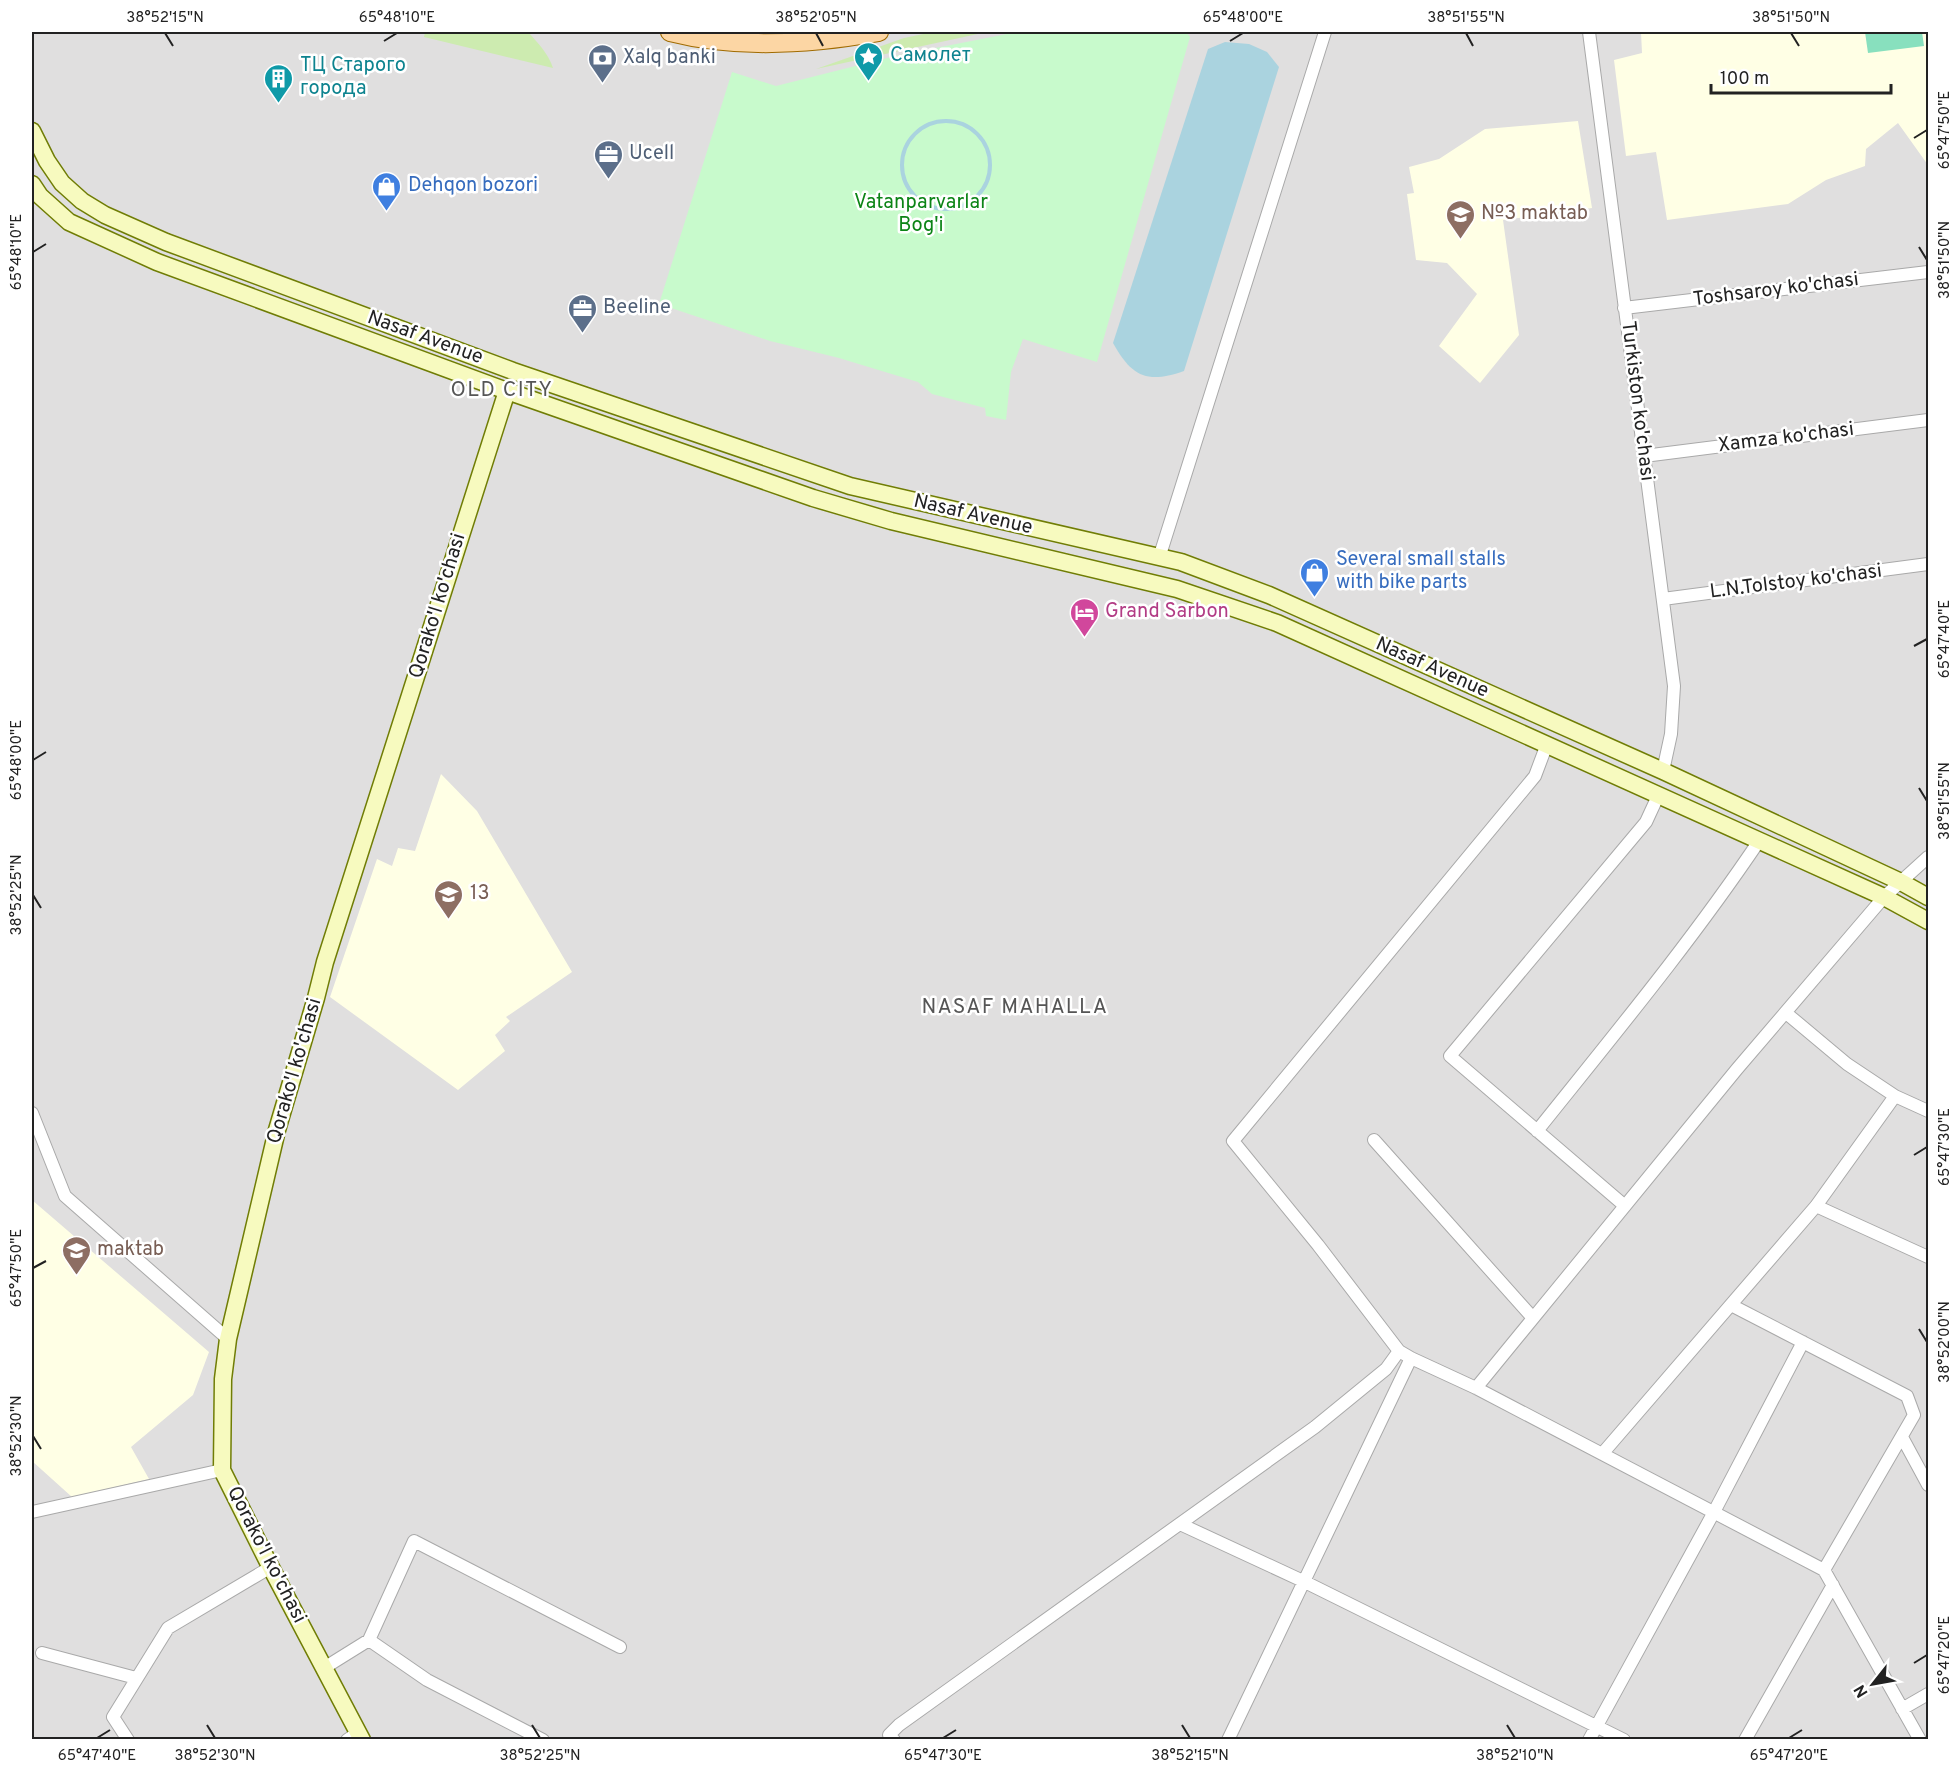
<svg xmlns="http://www.w3.org/2000/svg" width="1960" height="1771" viewBox="0 0 1960 1771" font-family="Overpass,sans-serif">
  <style>
    .residential { fill: #e0dfdf }
    .education { fill: #ffffe5 }
    .grass { fill: #cdebb0 }
    .park { fill: #c8facc }
    .pitch { fill: #88e0be }
    .water { fill: #aad3df }
    .lines { fill: none; stroke-linecap: round; stroke-linejoin: round }
    .stream { stroke: #aad3df; stroke-width: 4 }
    .street-casing { stroke: #a9a9a9; stroke-width: 14 }
    .secondary-casing { stroke: #707d05; stroke-width: 19 }
    .primary-casing { stroke: #a06b00; stroke-width: 20 }
    .street { stroke: #fff; stroke-width: 12 }
    .secondary { stroke: #f7fabf; stroke-width: 16 }
    .primary { stroke: #fcd6a4; stroke-width: 18 }
    .ticks { fill: none; stroke: #222; stroke-width: 2 }
    .labels { text-anchor: middle; dominant-baseline: central; stroke-width: 5; stroke-linejoin: round; paint-order: stroke }
    .culture-label { font-size: 20px; fill: #0d838f; stroke: #fff; text-anchor: start }
    .service-label { font-size: 20px; fill: #4e5e75; stroke: #fff; text-anchor: start }
    .shop-label { font-size: 20px; fill: #366cbe; stroke: #fff; text-anchor: start }
    .park-label { font-size: 20px; fill: #0c8416; stroke: #fff }
    .education-label { font-size: 20px; fill: #785e54; stroke: #fff; text-anchor: start }
    .street-label { font-size: 20px; fill: #222; stroke: #fff }
    .hotel-label { font-size: 20px; fill: #b23c85; stroke: #fff; text-anchor: start }
    .neighbourhood-label { font-size: 21px; letter-spacing: 1.5px; fill: #555; stroke: #fff }
    .neatline { fill: none; stroke: #222; stroke-width: 2 }
    .ticks-label { font-size: 15px; text-anchor: middle; fill: #222 }
  </style>
  <rect width="100%" height="100%" fill="#f2efe9"/>
  <path class="residential" d="M32,32h1896v1707l-1896,1z"/>
  <path class="education" d="M1641,32h285l2,20v113l-30,-42 -32,26 -1,17 -39,14 -38,24 -121,16 -11,-68 -30,4 -12,-96 28,-7z
    M1578,121l14,87 -89,12 16,115 -39,48 -41,-37 38,-52 -30,-31 -31,-3 -9,-66 7,-1 -5,-26 30,-8 46,-30z
    M441,774l36,37 95,161 -66,45 4,4 -15,14 10,16 -47,39 -128,-93 47,-138 15,7 6,-18 17,3z
    M32,1200l177,152 -16,43 -62,52 18,32 -77,18 -40,-36z"/>
  <path class="grass" d="M425,32h103c10,11 20,21 25,36l-129,-31z
    M933,32h54l-171,37 88,-31z"/>
  <path class="park" d="M1017,32h169l4,5 -93,325 -74,-23 -12,33 -5,48 -20,-4 -1,-8 -53,-14 -14,-12 -79,-24 -69,-17 -111,-37 73,-232 44,14 119,-30z"/>
  <path class="pitch" d="M1865,32h57l2,14 -56,7z"/>
  <path class="water" d="M1225,42l24,2 18,8 12,15 -95,304c-37,13 -52,6 -71,-28l95,-294z"/>
  <g class="lines">
    <path class="stream" d="M902 165a44 44 0 1 1 88 0a44 44 0 1 1-88 0Z"/>
    <defs>
      <path id="street" d="M1589,32l85,654 -3,48 -8,37
        M1624,308l304,-36
        M1644,456l284,-36
        M1159,558l166,-526
        M1663,599l265,-35
        M1547,744l-12,32 -302,365 85,104 81,106 12,7 65,30 348,182
        M1786,1013l61,51 48,32 33,15
        M32,1113l33,83 163,143
        M1537,1131c76,-95 154,-189 222,-290
        M1374,1140l159,178
        M1625,1206l-175,-150 196,-234 12,-26
        M1816,1206l112,51
        M1731,1305l176,91 7,19 -90,155
        M1476,1388l261,-319 147,-172 44,-40
        M1902,1437l26,48
        M1602,1454l214,-248 79,-110
        M32,1512l190,-42
        M1180,1524l123,57 321,159
        M1824,1570l96,170
        M369,1640l45,-99 206,106
        M42,1653l94,25
        M324,1668l45,-28 58,40 116,60
        M1902,1709l26,-15
        M128,1740l-15,-23 55,-89 103,-61
        M347,1740l12,-8
        M894,1740l-5,-5 10,-10 416,-298 71,-58 13,-18
        M1228,1740l183,-382
        M1589,1740l125,-228 89,-170
        M1745,1740l88,-155"/>
      <path id="secondary" d="M32,131l15,30 15,22 20,18 23,14 61,27 347,129 337,115 331,76 88,33 394,176 238,111 27,15
        M32,184l8,12 29,26 88,40 350,129 306,107 78,23 286,68 100,34 607,274 44,24
        M362,1740l-94,-178 -46,-92 1,-91 5,-40 49,-209 39,-132 9,-36 182,-571"/>
      <path id="primary" d="M670,32c66,17 143,12 209,0"/>
    </defs>
    <use href="#street" class="street-casing"/>
    <use href="#secondary" class="secondary-casing"/>
    <use href="#primary" class="primary-casing"/>
    <use href="#street" class="street"/>
    <use href="#secondary" class="secondary"/>
    <use href="#primary" class="primary"/>
  </g>
  <path class="ticks" d="M165,33l8,13M816,33l7,13M1466,33l7,13M1791,33l8,13M384,41l13,-8M1230,41l13,-8M1914,138l13,-8M1919,247l8,13M33,252l13,-8M1914,646l13,-7M33,760l13,-8M1919,788l8,13M33,895l8,13M1914,1155l13,-8M33,1268l13,-7M1919,1329l8,13M33,1436l8,13M1914,1663l13,-8M207,1725l8,13M532,1725l8,13M1182,1725l8,13M1507,1725l8,13M97,1738l13,-8M943,1738l13,-8M1789,1738l13,-8"/>
  <defs>
    <symbol id="sight-pin" viewBox="-11 -11 22 30"><path d="M0 17L-7.5 6A9.5 9.5 0 1 1 7.5 6Z" fill="#0f9aa8" stroke="#fff"/><path d="M0-6L1.8-2.2L6-1.7L2.9 1.2L3.7 5.4L0 3.3L-3.7 5.4L-2.9 1.2L-6-1.7L-1.8-2.2Z" fill="#fff"/></symbol>
    <symbol id="bank-pin" viewBox="-11 -11 22 30"><path d="M0 17L-7.5 6A9.5 9.5 0 1 1 7.5 6Z" fill="#5c6f8a" stroke="#fff"/><path d="M-6-4H6V4H-6ZM0-2.3a2.3 2.3 0 1 0 0 4.6a2.3 2.3 0 1 0 0-4.6Z" fill="#fff"/></symbol>
    <symbol id="building-pin" viewBox="-11 -11 22 30"><path d="M0 17L-7.5 6A9.5 9.5 0 1 1 7.5 6Z" fill="#0f9aa8" stroke="#fff"/><path d="M-4-6H4V6H1V3H-1V6H-4ZM-2.5-4.3h1.7v1.8h-1.7ZM.8-4.3h1.7v1.8H.8ZM-2.5-1h1.7V.8h-1.7ZM.8-1h1.7V.8H.8Z" fill="#fff"/></symbol>
    <symbol id="office-pin" viewBox="-11 -11 22 30"><path d="M0 17L-7.5 6A9.5 9.5 0 1 1 7.5 6Z" fill="#5c6f8a" stroke="#fff"/><path d="M-6-3h4V-5.5h4V-3h4V5H-6ZM-1-4.5V-3h2v-1.5ZM-6 0V1H6V0Z" fill="#fff"/></symbol>
    <symbol id="shop-pin" viewBox="-11 -11 22 30"><path d="M0 17L-7.5 6A9.5 9.5 0 1 1 7.5 6Z" fill="#3f7fe0" stroke="#fff"/><path d="M-5-2.5h2.3a2.7 3.5 0 0 1 5.4 0H5L5.5 6h-11ZM-1.5-2.5h3a1.5 2.3 0 0 0-3 0Z" fill="#fff"/></symbol>
    <symbol id="school-pin" viewBox="-11 -11 22 30"><path d="M0 17L-7.5 6A9.5 9.5 0 1 1 7.5 6Z" fill="#8d6e63" stroke="#fff"/><path d="M0-5L7-2L0 1L-7-2ZM-4 1L0 2.5L4 1V4Q0 6-4 4Z" fill="#fff"/></symbol>
    <symbol id="hotel-pin" viewBox="-11 -11 22 30"><path d="M0 17L-7.5 6A9.5 9.5 0 1 1 7.5 6Z" fill="#d1479c" stroke="#fff"/><path d="M-6-4.5h1.5V1H6V5H4.5V3h-9V5H-6ZM-4 0a1.8 1.8 0 1 1 3.6 0ZM.5 0V-2.5h3Q6-2.5 6 0Z" fill="#fff"/></symbol>
  </defs>
  <g fill-rule="evenodd">
    <use href="#sight-pin" x="852" y="40" width="33" height="45"/>
    <use href="#bank-pin" x="586" y="42" width="33" height="45"/>
    <use href="#building-pin" x="262" y="62" width="33" height="45"/>
    <use href="#office-pin" x="592" y="138" width="33" height="45"/>
    <use href="#shop-pin" x="370" y="170" width="33" height="45"/>
    <use href="#school-pin" x="1444" y="198" width="33" height="45"/>
    <use href="#office-pin" x="566" y="292" width="33" height="45"/>
    <use href="#shop-pin" x="1298" y="556" width="33" height="45"/>
    <use href="#hotel-pin" x="1068" y="596" width="33" height="45"/>
    <use href="#school-pin" x="432" y="878" width="33" height="45"/>
    <use href="#school-pin" x="60" y="1234" width="33" height="45"/>
  </g>
  <g class="labels">
    <g class="culture-label">
      <text x="890" y="56">Самолет</text>
      <text x="300" y="66">ТЦ Старого<tspan x="300" dy="23">города</tspan></text>
    </g>
    <g class="service-label">
      <text x="623" y="58">Xalq banki</text>
      <text x="629" y="154">Ucell</text>
      <text x="603" y="308">Beeline</text>
    </g>
    <g class="shop-label">
      <text x="408" y="186">Dehqon bozori</text>
      <text x="1336" y="560">Several small stalls<tspan x="1336" dy="23">with bike parts</tspan></text>
    </g>
    <g class="park-label">
      <text x="921" y="203">Vatanparvarlar<tspan x="921" dy="23">Bog'i</tspan></text>
    </g>
    <g class="education-label">
      <text x="1481" y="214">№3 maktab</text>
      <text x="470" y="894">13</text>
      <text x="97" y="1250">maktab</text>
    </g>
    <g class="street-label">
      <text transform="translate(1776 290) rotate(-7)">Toshsaroy ko'chasi</text>
      <text transform="translate(425 338) rotate(20)">Nasaf Avenue</text>
      <text transform="translate(1637 401) rotate(83)">Turkiston ko'chasi</text>
      <text transform="translate(1786 438) rotate(-7)">Xamza ko'chasi</text>
      <text transform="translate(973 515) rotate(13)">Nasaf Avenue</text>
      <text transform="translate(1796 582) rotate(-7)">L.N.Tolstoy ko'chasi</text>
      <text transform="translate(438 606) rotate(-73)">Qorako'l ko'chasi</text>
      <text transform="translate(1432 668) rotate(24)">Nasaf Avenue</text>
      <text transform="translate(295 1071) rotate(-74)">Qorako'l ko'chasi</text>
      <text transform="translate(266 1555) rotate(63)">Qorako'l ko'chasi</text>
    </g>
    <g class="hotel-label">
      <text x="1105" y="612">Grand Sarbon</text>
    </g>
    <g class="neighbourhood-label">
      <text x="502" y="390">OLD CITY</text>
      <text x="1015" y="1007">NASAF MAHALLA</text>
    </g>
  </g>
  <rect width="1960" height="1771" fill="none" stroke="#ffffff" stroke-width="66"/>
  <g transform="translate(1873 1684) rotate(239)" stroke="#ffffff" stroke-width="4.5" paint-order="stroke">
  <path d="M0-4.5L10 22L0 15L-10 22Z" fill="#222222"/>
  <text y="-9" font-size="16" font-weight="bold" text-anchor="middle" fill="#222222">N</text>
  </g>
  <path d="M1711 84v9h180v-9" fill="none" stroke="#222222" stroke-width="3"/>
  <text x="1720" y="84" font-size="18" fill="#222222" stroke="#ffffff" stroke-width="4.5" paint-order="stroke">100 m</text>
  <rect x="33" y="33" width="1894" height="1705" class="neatline"/>
  <g class="ticks-label">
    <text x="165" y="22">38°52'15"N</text>
    <text x="397" y="22">65°48'10"E</text>
    <text x="816" y="22">38°52'05"N</text>
    <text x="1243" y="22">65°48'00"E</text>
    <text x="1466" y="22">38°51'55"N</text>
    <text x="1791" y="22">38°51'50"N</text>
    <text transform="translate(1944 130) rotate(-90)" y="5">65°47'50"E</text>
    <text transform="translate(16 252) rotate(-90)" y="5">65°48'10"E</text>
    <text transform="translate(1944 260) rotate(-90)" y="5">38°51'50"N</text>
    <text transform="translate(1944 639) rotate(-90)" y="5">65°47'40"E</text>
    <text transform="translate(16 760) rotate(-90)" y="5">65°48'00"E</text>
    <text transform="translate(1944 801) rotate(-90)" y="5">38°51'55"N</text>
    <text transform="translate(16 895) rotate(-90)" y="5">38°52'25"N</text>
    <text transform="translate(1944 1147) rotate(-90)" y="5">65°47'30"E</text>
    <text transform="translate(16 1268) rotate(-90)" y="5">65°47'50"E</text>
    <text transform="translate(1944 1342) rotate(-90)" y="5">38°52'00"N</text>
    <text transform="translate(16 1436) rotate(-90)" y="5">38°52'30"N</text>
    <text transform="translate(1944 1655) rotate(-90)" y="5">65°47'20"E</text>
    <text x="97" y="1760">65°47'40"E</text>
    <text x="215" y="1760">38°52'30"N</text>
    <text x="540" y="1760">38°52'25"N</text>
    <text x="943" y="1760">65°47'30"E</text>
    <text x="1190" y="1760">38°52'15"N</text>
    <text x="1515" y="1760">38°52'10"N</text>
    <text x="1789" y="1760">65°47'20"E</text>
  </g>
</svg>
